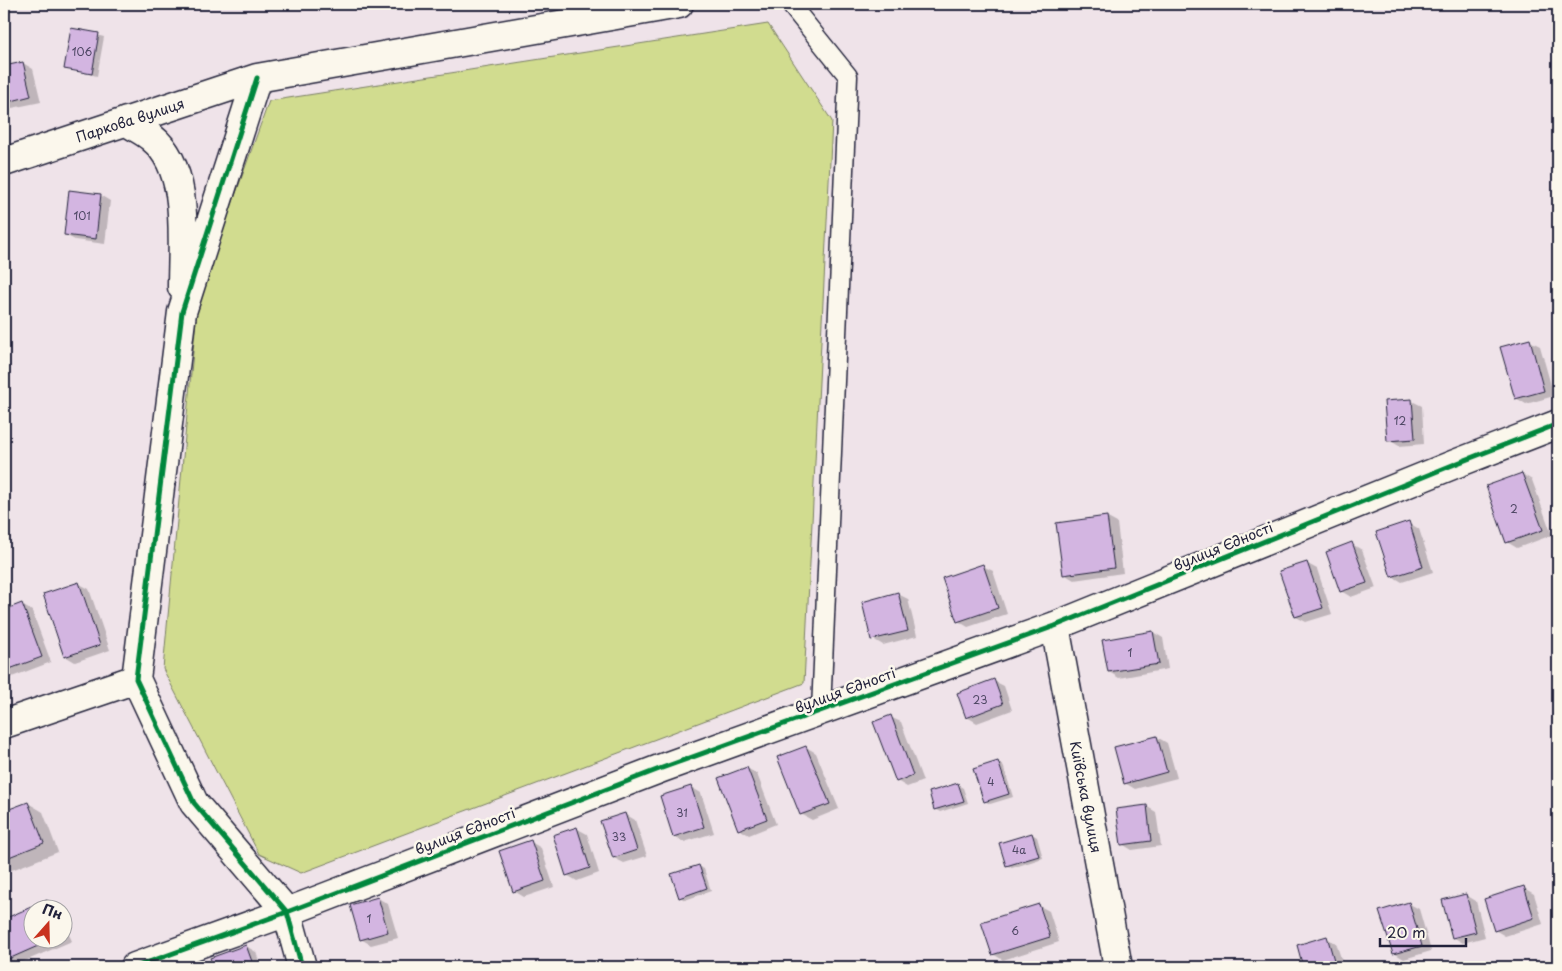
<svg xmlns="http://www.w3.org/2000/svg" width="1562" height="971" viewBox="0 0 1562 971" font-family="'Playpen Sans',sans-serif">
  <style>
    .green { fill: #d1dc8f; stroke: #7a7f65 }
    .shadow { fill: #0003 }
    .building { fill: #d3b5e1; stroke: #22223b }
    .lines { fill: none; stroke-linecap: round; stroke-linejoin: round }
    .lane-casing { stroke: #22223b; stroke-width: 21 }
    .street-casing { stroke: #22223b; stroke-width: 31 }
    .lane { stroke: #fbf7ec; stroke-width: 18 }
    .street { stroke: #fbf7ec; stroke-width: 28 }
    .cycleway-casing { stroke: #fbf7ec; stroke-width: 8 }
    .cycleway { stroke: #00873e; stroke-width: 5 }
    .labels { text-anchor: middle; dominant-baseline: central; stroke-width: 5; stroke-linejoin: round; paint-order: stroke }
    .number-label { font-size: 11px; fill: #4e4764 }
    .street-label { font-size: 14px; fill: #22223b; stroke: #fbf7ec }
  </style>
  <rect width="100%" height="100%" fill="#efe3e9"/>
  <filter id="ink" filterUnits="userSpaceOnUse"><feTurbulence type="fractalNoise" baseFrequency=".02" numOctaves="2"/><feDisplacementMap in="SourceGraphic" scale="10" xChannelSelector="R" yChannelSelector="G"/><feConvolveMatrix kernelMatrix="1 2 1 2 8 2 1 2 1" color-interpolation-filters="sRGB"/></filter>
  <g filter="url(#ink)">
    <path class="green" d="M768,24l64,97 -28,562 -503,190 -42,-19 -96,-185 35,-370 71,-198z"/>
    <path class="shadow" d="M72,29l32,8 -7,39 -32,-8z
      M23,63l10,6 8,33 -29,6 -8,-5v-35z
      M100,195l10,6 -5,43 -30,-4 -10,-5z
      M4,236l7,26 -7,2z
      M1530,341l10,5 14,50 -28,8 -10,-6z
      M1412,401l10,5 2,38 -25,2 -10,-6z
      M1522,474l10,6 20,55 -35,13 -10,-6z
      M1106,517l11,6 6,50 -49,7 -10,-6z
      M1409,523l10,6 14,43 -31,10 -10,-6z
      M1352,544l10,6 14,38 -25,9 -10,-6z
      M1306,563l11,6 15,45 -26,8 -10,-5 -15,-45z
      M983,566l10,5 14,43 -39,13 -10,-6z
      M78,583l11,6 21,61 -35,12 -10,-6z
      M898,594l10,5 9,37 -34,9 -10,-6z
      M22,605l10,6 19,51 -47,18v-69z
      M1153,632l10,6 5,31 -49,9 -10,-6z
      M994,681l10,5 8,24 -35,13 -10,-6z
      M890,717l11,5 22,59 -16,6 -10,-6z
      M1157,737l10,6 10,35 -42,11 -10,-6z
      M806,747l10,6 23,56 -27,11 -11,-6z
      M998,762l5,3 10,32 -23,7 -5,-3z
      M747,768l10,6 19,50 -27,11 -10,-6z
      M958,785l5,3 5,15 -28,9 -5,-3z
      M691,787l10,6 13,40 -30,9 -10,-5z
      M28,803l15,9 15,40 -54,21v-60z
      M1146,806l10,6 5,34 -29,4 -10,-6z
      M625,814l10,6 12,36 -23,7 -10,-5z
      M576,828l11,6 12,39 -22,8 -10,-6z
      M1032,834l5,3 6,21 -31,10 -5,-3z
      M531,842l10,6 13,39 -30,10 -10,-6z
      M699,866l5,3 7,22 -26,9 -5,-3z
      M1524,888l10,6 9,30 -38,12 -10,-6z
      M1466,895l10,6 9,36 -22,6 -10,-6z
      M378,898l10,6 10,34 -27,7 -10,-6z
      M47,902l11,6h-26v30h30v-18l10,21 -61,26h-7v-47z
      M1408,903l11,6 12,42 -27,8 -10,-6z
      M1038,905l11,6 10,31 -56,18 -10,-6z
      M1326,938l10,5 8,24h-39l-7,-21z
      M246,946l10,6 5,15h-46l-3,-8z"/>
    <path class="building" d="M71,28l28,5 -7,41 -28,-5z
      M23,62l8,34 -27,7v-37z
      M69,190l32,4 -5,45 -32,-4z
      M1530,339l14,52 -29,8 -15,-52z
      M1412,399l3,40 -28,2 -3,-40z
      M1522,473l21,57 -37,13 -20,-57z
      M1107,516l7,52 -51,7 -7,-52z
      M1409,521l14,46 -32,10 -15,-45z
      M1352,542l15,41 -27,9 -14,-40z
      M1307,562l16,46 -28,9 -16,-46z
      M983,564l15,44 -41,14 -15,-44z
      M79,582l21,63 -36,12 -21,-63z
      M898,592l10,39 -37,9 -9,-38z
      M22,603l20,54 -38,14v-61z
      M1153,631l6,33 -51,8 -6,-32z
      M994,679l9,25 -37,14 -9,-25z
      M891,715l22,60 -17,7 -23,-60z
      M1157,736l10,36 -43,12 -10,-37z
      M806,746l24,58 -30,11 -23,-58z
      M998,761l11,33 -25,8 -11,-33z
      M747,767l20,52 -29,11 -20,-52z
      M958,783l6,18 -30,9 -5,-18z
      M691,786l13,41 -31,10 -13,-41z
      M28,802l16,41 -40,16v-48z
      M1147,805l4,36 -30,4 -5,-36z
      M625,813l12,37 -24,8 -13,-37z
      M577,827l13,41 -24,8 -13,-41z
      M1032,833l7,23 -33,10 -7,-23z
      M531,840l14,41 -32,11 -14,-41z
      M699,865l8,23 -28,10 -8,-24z
      M1524,886l10,32 -40,13 -10,-32z
      M1466,894l10,38 -24,6 -10,-38z
      M378,897l10,35 -28,8 -10,-35z
      M47,900l4,8h-19v30h24l-52,23v-42z
      M1409,902l13,44 -29,8 -14,-43z
      M1039,904l11,33 -58,18 -11,-33z
      M1327,936l9,31h-33l-6,-22z
      M246,945l8,22h-40l-4,-9z"/>
    <g class="lines">
      <defs>
        <path id="lane" d="M790,4l58,72 -27,635"/>
        <path id="street" d="M257,78l-75,234 -46,367 58,124 93,109 15,55
          M126,121c8,6 18,10 26,17 39,31 30,104 30,149
          M4,162l253,-84 422,-74
          M1055,626l63,341
          M4,724l132,-45
          M135,967l152,-55 375,-144 393,-142 400,-162 103,-40"/>
      </defs>
      <use href="#lane" class="lane-casing"/>
      <use href="#street" class="street-casing"/>
      <use href="#lane" class="lane"/>
      <use href="#street" class="street"/>
      <defs>
        <path id="cycleway" d="M257,78l-75,234 -46,367 58,124 93,109 15,55
          M135,967l152,-55 375,-144 393,-142 400,-162 103,-40"/>
      </defs>
      <use href="#cycleway" class="cycleway-casing"/>
      <use href="#cycleway" class="cycleway"/>
    </g>
  </g>
  <g class="labels">
    <g class="number-label">
      <text x="82" y="51">106</text>
      <text x="82" y="215">101</text>
      <text x="1400" y="420">12</text>
      <text x="1514" y="508">2</text>
      <text x="1130" y="652">1</text>
      <text x="980" y="699">23</text>
      <text x="991" y="781">4</text>
      <text x="682" y="812">31</text>
      <text x="619" y="836">33</text>
      <text x="1019" y="849">4а</text>
      <text x="369" y="918">1</text>
      <text x="1015" y="930">6</text>
    </g>
    <g class="street-label">
      <text transform="translate(130 120) rotate(-18)">Паркова вулиця</text>
      <text transform="translate(1223 546) rotate(-22)">вулиця Єдності</text>
      <text transform="translate(845 690) rotate(-20)">вулиця Єдності</text>
      <text transform="translate(1086 797) rotate(79)">Київська вулиця</text>
      <text transform="translate(465 831) rotate(-21)">вулиця Єдності</text>
    </g>
  </g>
  <rect width="1562" height="971" fill="none" stroke="#fbf7ec" stroke-width="20"/>
  <rect x="10" y="10" width="1542" height="951" fill="none" stroke="#22223b" stroke-width="2" filter="url(#ink)"/>
  <g transform="translate(48 924) rotate(20)"><circle r="24" fill="#fbf7ec" stroke="#a4a2a5"/>
  <path d="M0-4L9 19L0 12L-9 19Z" fill="#c8321e"/>
  <text y="-8" font-size="14" font-weight="bold" text-anchor="middle" fill="#22223b">Пн</text>
  </g>
  <path d="M1380 938v8h86v-8" fill="none" stroke="#22223b" stroke-width="2.5"/>
  <text x="1387" y="938" font-size="15" fill="#22223b" stroke="#fbf7ec" stroke-width="4" paint-order="stroke">20 m</text>
</svg>
